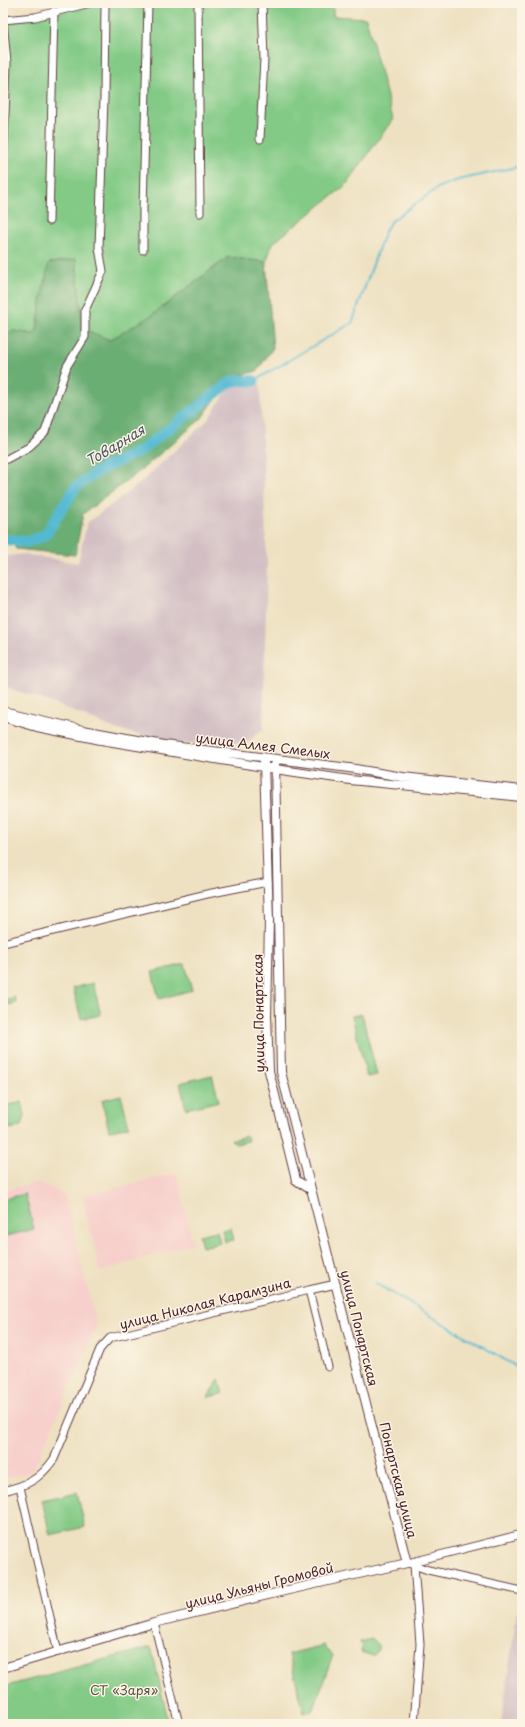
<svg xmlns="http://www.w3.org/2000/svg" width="525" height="1727" viewBox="0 0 525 1727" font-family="'Playpen Sans',sans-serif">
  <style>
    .built { fill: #f7d0cc }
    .industrial { fill: #d2bec3 }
    .green { fill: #83ca86; stroke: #667458 }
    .forest { fill: #6aae73; stroke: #5a664f }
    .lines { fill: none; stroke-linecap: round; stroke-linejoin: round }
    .stream { stroke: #53b9d1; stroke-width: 2 }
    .river { stroke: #53b9d1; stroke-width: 11 }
    .minor-casing { stroke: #633c42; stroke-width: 9 }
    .major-casing { stroke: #633c42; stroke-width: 10 }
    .minor { stroke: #fff; stroke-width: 7 }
    .major { stroke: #fff; stroke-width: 8 }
    .labels { text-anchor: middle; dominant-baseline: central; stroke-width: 3; stroke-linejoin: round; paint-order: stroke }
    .street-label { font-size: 13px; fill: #4a1f2b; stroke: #fcf5e5 }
    .park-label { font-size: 13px; fill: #5b5246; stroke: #fcf5e5 }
    .water-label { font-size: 14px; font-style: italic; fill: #4d5565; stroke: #fcf5e5 }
  </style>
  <rect width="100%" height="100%" fill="#fcf5e5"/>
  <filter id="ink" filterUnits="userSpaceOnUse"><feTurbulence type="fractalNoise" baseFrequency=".025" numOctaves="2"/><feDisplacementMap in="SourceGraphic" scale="8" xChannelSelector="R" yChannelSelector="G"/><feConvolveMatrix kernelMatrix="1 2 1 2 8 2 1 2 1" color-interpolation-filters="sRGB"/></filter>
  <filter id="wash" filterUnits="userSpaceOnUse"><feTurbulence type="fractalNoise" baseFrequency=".012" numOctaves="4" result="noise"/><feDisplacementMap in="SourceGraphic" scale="16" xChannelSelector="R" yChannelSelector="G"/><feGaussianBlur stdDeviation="0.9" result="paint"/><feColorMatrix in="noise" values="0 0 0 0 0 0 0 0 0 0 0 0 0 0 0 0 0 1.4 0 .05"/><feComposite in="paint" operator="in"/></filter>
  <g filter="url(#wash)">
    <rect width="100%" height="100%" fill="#eee1c1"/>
    <path class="built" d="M177,1173l16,70 -93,29 -18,-76z
      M40,1182l25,14 32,130 -64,145 -29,7 -1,-288z"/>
    <path class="industrial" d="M260,383l7,184 -4,162 -17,14h-73l-55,-13 -71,-29 -44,-15v-129l19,-3 56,9 9,-40 51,-38 70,-65 21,-33z
      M517,1611l5,1v112h-21z"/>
    <path class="green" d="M86,3h247v13l33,2 27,101 -47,66 -73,58 -7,19 -38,-5 -76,58 -42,25 -27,-11 -7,-70 -34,35 -5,36 -4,4 -19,-3 -11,3v-317l8,2z
      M185,964l7,26 -33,9 -7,-27z
      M93,983l8,32 -20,4 -8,-31z
      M15,997l1,6 -9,2 -4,-3v-2z
      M362,1014l15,61 -10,2 -15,-61z
      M212,1075l7,26 -33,8 -6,-26z
      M121,1095l8,31 -20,5 -7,-31z
      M22,1102l3,13 -4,11 -11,3 -5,-23z
      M247,1136l1,5 -12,3 -5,-4z
      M25,1194l9,35 -31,8v-38z
      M231,1228l3,12 -9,2 -3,-12z
      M217,1231l3,12 -18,4 -3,-12z
      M219,1379l4,15 -15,3z
      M77,1492l8,35 -35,8 -8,-35z
      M372,1639l6,6c1,5 -1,8 -5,11l-12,-4 1,-4 -2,-6z
      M324,1645l2,5 7,5 -20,55 -9,3 -15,-59z
      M151,1647l18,77h-166v-37z"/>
    <path class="forest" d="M228,257l38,5 7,86 -16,23 -27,7 -29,41 -66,56 -52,39 -8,41 -59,-6 -13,-22v-193l11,-3 19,3 4,-4 5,-36 7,-31 27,-4 7,70 27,11 42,-25z"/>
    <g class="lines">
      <path class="stream" d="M254,381l98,-58 33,-92 4,-7 5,-5 45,-32 19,-7 64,-14
        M375,1283l147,87"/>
      <path class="river" d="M3,539l24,3 18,-7 31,-48 24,-17 40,-19 89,-68 10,-3 15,1"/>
    </g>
  </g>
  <g filter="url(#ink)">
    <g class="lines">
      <defs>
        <path id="minor" d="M198,3l2,210
          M3,9v-6
          M3,20l4,43 -4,104
          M3,20l32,-3 55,-14
          M260,139l4,-81 -2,-55
          M49,221l5,-210
          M143,250v-40l5,-207
          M3,461l26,-14 16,-15 22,-66 18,-29v-27l18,-39 -4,-23 5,-150 1,-95
          M3,943l204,-49 61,-12
          M309,1290l27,-6
          M20,1487l38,165
          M3,1491c25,-6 36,-11 51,-32l46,-110 10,-11 199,-48 19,77
          M408,1563l114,-29
          M411,1564l17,6 94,21
          M414,1565l6,79 -6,80
          M154,1623l25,101"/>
        <path id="major" d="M3,711l80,19 81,15 185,23 54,9 119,13
          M3,717l34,10 64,13 174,29 75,11 172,17
          M264,762l5,159 -2,95 2,55 27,109 15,10
          M3,1668l151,-45 126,-31 127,-29 -126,-491 -6,-313"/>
      </defs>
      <use href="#minor" class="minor-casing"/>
      <use href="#major" class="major-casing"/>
      <use href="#minor" class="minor"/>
      <use href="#major" class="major"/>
    </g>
  </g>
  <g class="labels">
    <g class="street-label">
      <text transform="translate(263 745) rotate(7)">улица Аллея Смелых</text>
      <text transform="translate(258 1013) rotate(-91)">улица Понартская</text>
      <text transform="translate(205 1303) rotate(-14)">улица Николая Карамзина</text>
      <text transform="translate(360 1328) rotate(76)">улица Понартская</text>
      <text transform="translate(399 1480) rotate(76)">Понартская улица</text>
      <text transform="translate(259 1585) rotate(-14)">улица Ульяны Громовой</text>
    </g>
    <g class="park-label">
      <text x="124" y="1689">СТ «Заря»</text>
    </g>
    <g class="water-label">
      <text transform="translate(115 445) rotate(-31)">Товарная</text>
    </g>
  </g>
  <rect width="525" height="1727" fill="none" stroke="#fcf5e5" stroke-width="16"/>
</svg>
